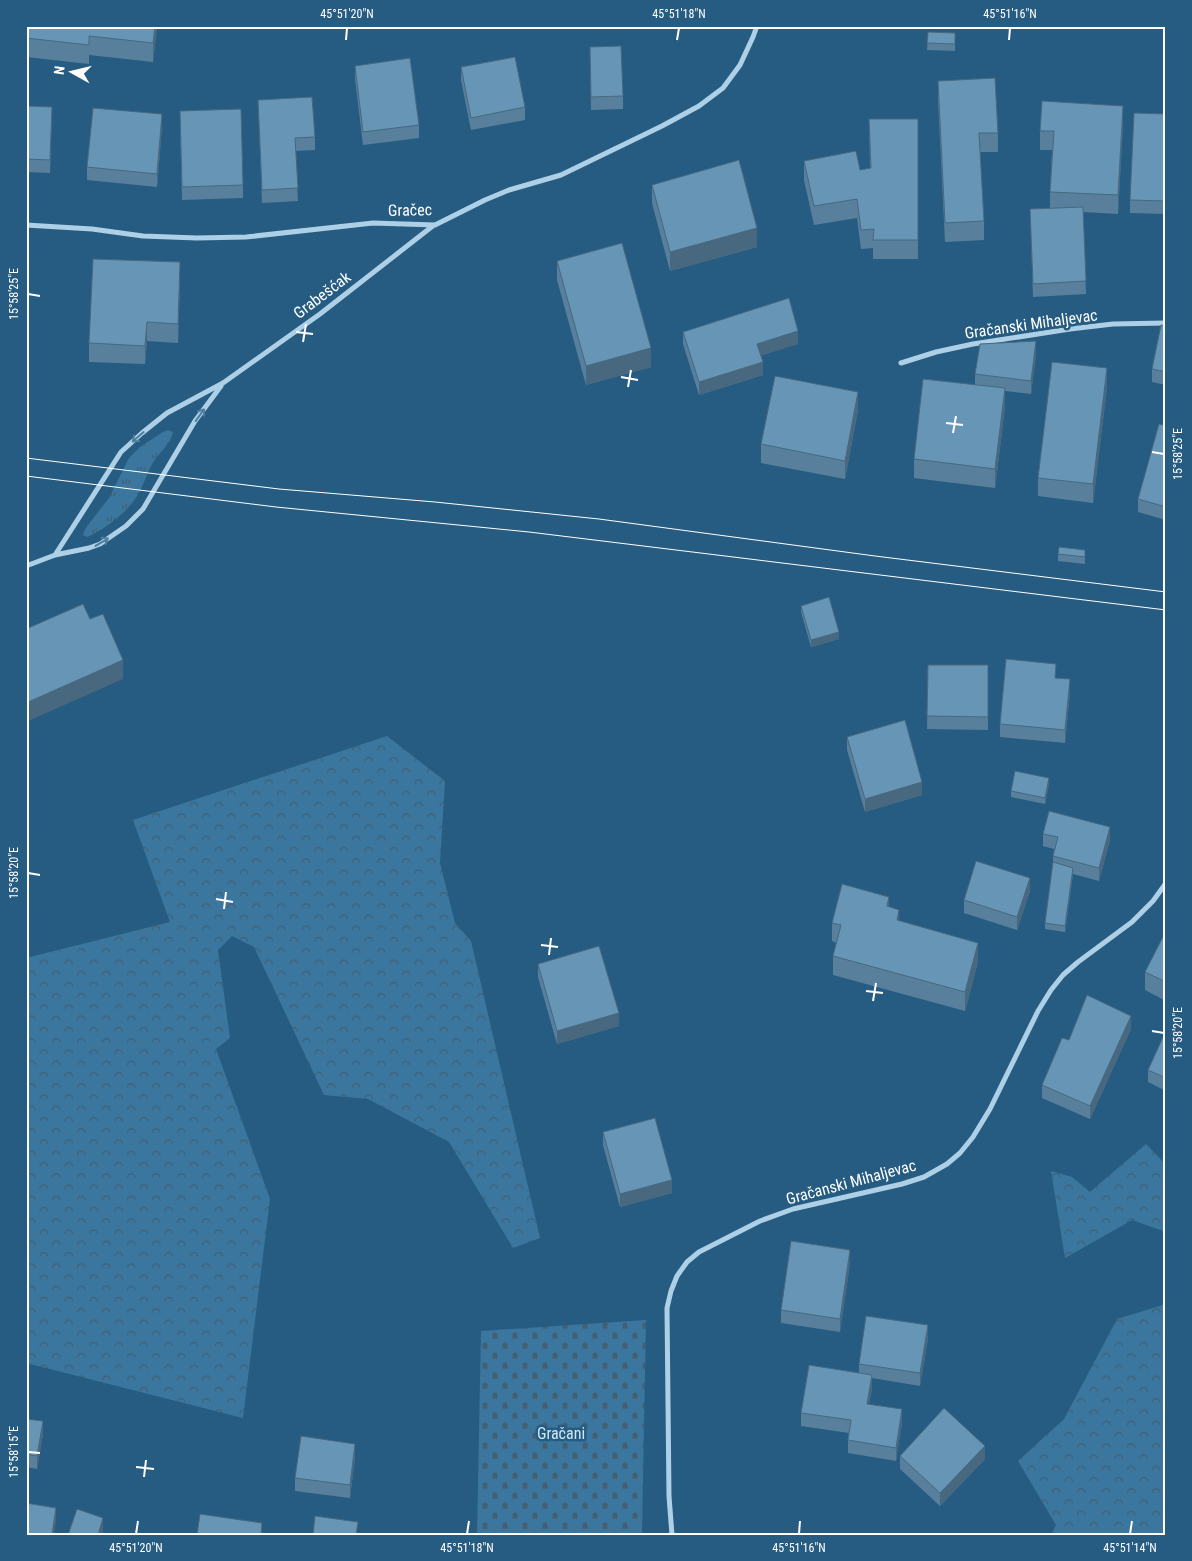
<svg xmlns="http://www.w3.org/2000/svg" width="1192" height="1561" viewBox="0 0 1192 1561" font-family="'Roboto Condensed',sans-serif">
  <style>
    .grass { fill: url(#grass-tufts) }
    .forest { fill: url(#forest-crowns) }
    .cemetery { fill: url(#cemetery-stones) }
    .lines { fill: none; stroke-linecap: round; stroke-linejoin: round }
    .minor { stroke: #add0e6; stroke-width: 5 }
    .tram { stroke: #fff; stroke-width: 1 }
    .wall { fill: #58809c }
    .shaded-wall { fill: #47687f }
    .building { fill: #6695b5; stroke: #47687f }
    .oneway { stroke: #4e7f9f }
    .ticks { fill: none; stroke: #fff; stroke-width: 2 }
    .labels { text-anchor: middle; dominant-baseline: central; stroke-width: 5; stroke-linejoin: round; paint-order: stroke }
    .street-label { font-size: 16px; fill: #fff; stroke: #265c81 }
    .park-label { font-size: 16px; fill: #d0e7f5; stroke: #265c81 }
    .neatline { fill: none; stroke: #fff; stroke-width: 2 }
    .ticks-label { font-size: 12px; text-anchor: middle; fill: #fff }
  </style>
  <defs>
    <pattern id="grass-tufts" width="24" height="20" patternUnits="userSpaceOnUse" patternTransform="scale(1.25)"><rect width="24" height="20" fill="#3a769e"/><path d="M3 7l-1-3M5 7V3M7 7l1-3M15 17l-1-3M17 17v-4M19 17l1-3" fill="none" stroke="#445f71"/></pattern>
    <pattern id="forest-crowns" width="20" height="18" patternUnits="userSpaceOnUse" patternTransform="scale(1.25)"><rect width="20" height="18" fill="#3a769e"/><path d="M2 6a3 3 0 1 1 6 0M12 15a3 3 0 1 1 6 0" fill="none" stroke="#445f71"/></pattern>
    <pattern id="cemetery-stones" width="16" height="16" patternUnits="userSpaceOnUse" patternTransform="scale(1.25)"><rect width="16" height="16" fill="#3a769e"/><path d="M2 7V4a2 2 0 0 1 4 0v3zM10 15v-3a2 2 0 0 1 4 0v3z" fill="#445f71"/></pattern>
  </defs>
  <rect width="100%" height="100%" fill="#265c81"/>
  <path class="grass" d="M168,430l5,2c-2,11 -12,19 -19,29 -7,11 -10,24 -17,35 -8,15 -34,35 -50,41l-4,-2 1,-4 4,-6 21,-27 20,-40 11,-11 23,-15z"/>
  <path class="forest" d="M387,736l58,45 -5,82 15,60 16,18 69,297 -27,10 -64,-106 -81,-43 -44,-4 -70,-148 -22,-11 -14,14 12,88 -14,11 54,150 -27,219 -217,-55v-405l144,-36 -37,-102z
    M1146,1144l20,21v67l-34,-12 -67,38 -14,-87 21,6 18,15z
    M1166,1304v231h-115l5,-10 -38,-64 46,-42 53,-100z"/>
  <path class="cemetery" d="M646,1320l-4,215h-165l4,-204z"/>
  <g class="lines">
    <path class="minor" d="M26,225l66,4 51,7 54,2 49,-1 127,-14 62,2 50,-25 24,-10 52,-15 101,-49 37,-20 24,-18 17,-23 13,-28 4,-11
      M901,363l35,-11 37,-8 97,-15 43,-5 53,-1
      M55,555l66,-103 21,-19 25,-20 56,-30 97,-69 114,-89
      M26,566l29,-11 34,-7 11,-4 26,-18 17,-17 52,-88 26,-35
      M672,1535l-3,-39 -2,-188 4,-17 6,-15 10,-14 12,-10 61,-31 33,-12 109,-25 22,-7 23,-13 13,-11 13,-16 17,-28 48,-98 13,-21 12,-15 15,-13 54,-40 21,-21 13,-18"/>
    <path class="tram" d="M26,458l253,31 156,13 164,17 276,37 291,36
      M26,476l250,31 253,25 637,78"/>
  </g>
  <path class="wall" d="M26,26h131l-4,36 -64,-7v9l-63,-7z
    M928,32l27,1v18l-28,-1z
    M590,47l33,49v13l-32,1z
    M355,66l64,59v13l-56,7 -8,-66z
    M461,67l64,40v13l-54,10 -10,-50z
    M938,81l60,52v19h-18l4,69v19l-39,2 -7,-142z
    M258,100l57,37v13l-20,1 3,50 -36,2z
    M26,106l26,1 -2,66 -24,-1z
    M1166,114v100l-36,-1v-13z
    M869,119h49v140h-45v-11l-12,1 -4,-31 -43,7 -10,-45v-19l56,9 10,-2z
    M180,124l63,61v13l-61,2z
    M1123,124l-5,90 -35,-2 3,82 -53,3 -3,-88 20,-1v-16l2,-42h-12v-19z
    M162,127l-5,60 -70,-7v-13z
    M652,185l105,62 -87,24 -18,-68z
    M557,261l94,106 -65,18 -29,-105z
    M180,281l-2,62 -31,-2 -2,23 -56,-2v-19z
    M1166,326v59l-14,-3v-13z
    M683,332l115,12 -37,11 2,20 -64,20 -16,-51z
    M1036,354l-5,40 -26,-3v16l-10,81 -81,-10v-19l61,-74v-11z
    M1107,387l-14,116 -55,-7v-18z
    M858,410l-13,69 -84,-16v-19z
    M1166,426v94l-28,-8v-13z
    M1085,550v14l-27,-3v-7z
    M801,606l38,33 -28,8 -10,-35z
    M928,665h60v65l-61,-1z
    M1056,678l14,14 -5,51 -65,-6v-13z
    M847,737l75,58 -57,17 -18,-62z
    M1049,784l-4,20 -34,-7v-6z
    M1043,834l67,6 -11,41 -26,-7 -8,58 -20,-3v-6l8,-61v-6l1,-7 -11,-3z
    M1030,891l-13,39 -53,-17v-13z
    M889,907l10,14 79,41 -13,49 -132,-36v-19l3,-13 -4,-2v-18z
    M1166,931v70l-21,-11v-18z
    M538,964l81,62 -62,18 -19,-67z
    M1131,1029l-41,90 -48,-21v-13l27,-45z
    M1166,1036v55l-18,-9v-12z
    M603,1132l69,61 -52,14 -17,-62z
    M850,1263l-10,69 -59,-9v-13z
    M928,1338l-8,48 -48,-8v10l-3,16 33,18 -6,39 -48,-8v-13l1,-7 -48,-7v-13l58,-40v-9z
    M26,1419l17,15 -6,35 -11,-2z
    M900,1456l85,3 -45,47 -40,-37z
    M355,1457l-5,41 -55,-7v-13z"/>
  <path class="shaded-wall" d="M155,26h2l-4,36v-19z
    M1123,106v18l-5,90v-19z
    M162,114v13l-5,60v-13z
    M757,228v19l-87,24v-19z
    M180,262v19l-2,62v-19z
    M147,322v19l-2,23v-18z
    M798,331v13l-41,13v-13z
    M1036,341v13l-5,40v-13z
    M651,348v19l-65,18v-19z
    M763,362v13l-64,20v-13z
    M1107,368v19l-14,116v-19z
    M1005,388v19l-10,81v-19z
    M858,392v18l-13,69v-18z
    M839,632v7l-28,8v-7z
    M123,660v19l-97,43v-19z
    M1070,679v13l-5,51v-13z
    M1049,778v6l-4,20v-6z
    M922,782v13l-57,17v-13z
    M1110,827v13l-11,41v-13z
    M1073,868v6l-8,58v-6z
    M1030,878v13l-13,39v-13z
    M889,897v19l-2,-10z
    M899,910v18l-2,-8z
    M978,943v19l-13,49v-19z
    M619,1013v13l-62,18v-13z
    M1131,1016v13l-41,90v-13z
    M672,1180v13l-52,14v-13z
    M850,1250v13l-10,69v-13z
    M928,1325v13l-8,48v-13z
    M872,1375v13l-5,29v-13z
    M902,1409v13l-6,39v-13z
    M43,1421v13l-6,35v-13z
    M355,1444v13l-5,41v-13z
    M985,1446v13l-45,47v-13z
    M56,1508v13l-2,14h-2z
    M103,1518v13l-1,4h-4z"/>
  <path class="building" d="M26,26h129l-2,17 -64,-7v9l-63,-7z
    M928,32l27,1v11l-28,-1z
    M621,46l2,50 -32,1 -1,-50z
    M515,57l10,50 -54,11 -10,-51z
    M410,58l9,67 -56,7 -8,-66z
    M995,78l3,55h-19l5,88 -39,2 -7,-142z
    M312,97l3,40 -20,1 3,50 -36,2 -4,-90z
    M1042,101l81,5 -5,89 -68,-3 4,-61h-14z
    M26,106l26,1 -2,53 -24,-1z
    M93,108l69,6 -5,60 -70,-7z
    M241,109l2,76 -61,2 -2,-76z
    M1134,113l32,1v87l-36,-1z
    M869,119h49v121h-45l1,-11 -13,1 -4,-31 -43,7 -10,-45 52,-10 4,19 11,-2z
    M739,160l18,68 -87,24 -18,-67z
    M1083,207l3,74 -53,3 -3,-75z
    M622,243l29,105 -65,18 -29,-105z
    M93,259l87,3 -2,62 -31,-2 -2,24 -56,-3z
    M789,298l9,33 -41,13 6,18 -64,20 -16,-50z
    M1161,325l5,1v46l-14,-3z
    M1036,341l-5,40 -56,-7 5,-30z
    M1052,362l55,6 -14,116 -55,-6z
    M775,376l83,16 -13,69 -84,-17z
    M923,379l82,9 -10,81 -81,-10z
    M1159,424l7,2v81l-28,-8z
    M1059,547l26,3v7l-27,-3z
    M829,597l10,35 -28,8 -10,-34z
    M83,604l7,15 13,-5 20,46 -97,43v-74z
    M1006,659l50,5 -1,14 15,1 -5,51 -65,-6z
    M928,665h60v52l-61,-1z
    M905,720l17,62 -57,17 -18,-62z
    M1015,771l34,7 -4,20 -34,-7z
    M1049,811l61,16 -11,41 -46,-12 5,-19 -15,-3z
    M976,861l54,17 -13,39 -53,-17z
    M1053,862l20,6 -8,58 -20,-3z
    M842,884l47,13 -2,9 12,4 -2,10 81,23 -13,49 -132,-36 8,-31 -9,-2z
    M1166,931v51l-21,-10z
    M599,946l20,67 -62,18 -19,-67z
    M1087,995l44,21 -41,90 -48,-21 20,-47 7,2z
    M1164,1035l2,1v42l-18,-8z
    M655,1118l17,62 -52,14 -17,-62z
    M791,1241l59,9 -10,69 -59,-9z
    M866,1316l62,9 -8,48 -61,-9z
    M809,1365l63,10 -5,29 35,5 -6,39 -48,-8 3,-20 -50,-7z
    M944,1408l41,38 -45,47 -40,-37z
    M26,1419l17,2 -6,35 -11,-2z
    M301,1436l54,8 -5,41 -55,-7z
    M26,1503l30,5 -4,27h-26z
    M77,1509l26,9 -5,17h-30z
    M200,1514l62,9 -1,12h-64z
    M315,1516l43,6 -2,13h-43z"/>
  <defs><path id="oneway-shaft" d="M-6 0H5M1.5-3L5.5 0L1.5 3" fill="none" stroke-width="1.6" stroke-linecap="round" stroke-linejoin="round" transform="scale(1.25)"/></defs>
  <g class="oneway">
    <use href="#oneway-shaft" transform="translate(200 415) rotate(-54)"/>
    <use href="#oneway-shaft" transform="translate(138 437) rotate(139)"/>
    <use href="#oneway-shaft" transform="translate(102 542) rotate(-31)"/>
  </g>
  <path class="ticks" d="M346,40l1,-12M677,40l2,-12M1009,40l1,-12M28,294l12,2M296,332l17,2M303,342l3,-18M621,377l17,3M628,387l3,-17M946,423l17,2M953,433l3,-17M1152,452l12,2M28,873l12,2M216,899l17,3M224,909l2,-17M541,945l17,2M549,955l2,-17M866,991l17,2M873,1001l3,-18M1152,1031l12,2M28,1452l12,1M136,1467l18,2M144,1477l2,-17M136,1534l2,-13M467,1534l2,-13M799,1534l1,-13M1130,1534l2,-13"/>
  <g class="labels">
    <g class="street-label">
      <text transform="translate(410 210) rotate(-1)">Gračec</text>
      <text transform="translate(322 295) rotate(-37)">Grabešćak</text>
      <text transform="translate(1031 324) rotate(-8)">Gračanski Mihaljevac</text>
      <text transform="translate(851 1182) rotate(-15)">Gračanski Mihaljevac</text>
    </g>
    <g class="park-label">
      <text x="561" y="1433">Gračani</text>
    </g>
  </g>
  <rect width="1192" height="1561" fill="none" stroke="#265c81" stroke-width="55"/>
  <g transform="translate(72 72) rotate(278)" stroke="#265c81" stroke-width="4" paint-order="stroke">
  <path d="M0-4L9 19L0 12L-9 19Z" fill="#ffffff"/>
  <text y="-8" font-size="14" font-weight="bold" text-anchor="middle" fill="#ffffff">N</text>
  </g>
  <rect x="28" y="28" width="1136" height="1506" class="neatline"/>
  <g class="ticks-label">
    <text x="347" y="18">45°51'20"N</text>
    <text x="679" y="18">45°51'18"N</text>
    <text x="1010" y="18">45°51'16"N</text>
    <text transform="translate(14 294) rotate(-90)" y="4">15°58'25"E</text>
    <text transform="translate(1178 454) rotate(-90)" y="4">15°58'25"E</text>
    <text transform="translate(14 873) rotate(-90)" y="4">15°58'20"E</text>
    <text transform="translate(1178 1033) rotate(-90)" y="4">15°58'20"E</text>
    <text transform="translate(14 1452) rotate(-90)" y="4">15°58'15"E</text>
    <text x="136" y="1552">45°51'20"N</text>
    <text x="467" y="1552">45°51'18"N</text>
    <text x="799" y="1552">45°51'16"N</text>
    <text x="1130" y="1552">45°51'14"N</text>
  </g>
</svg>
